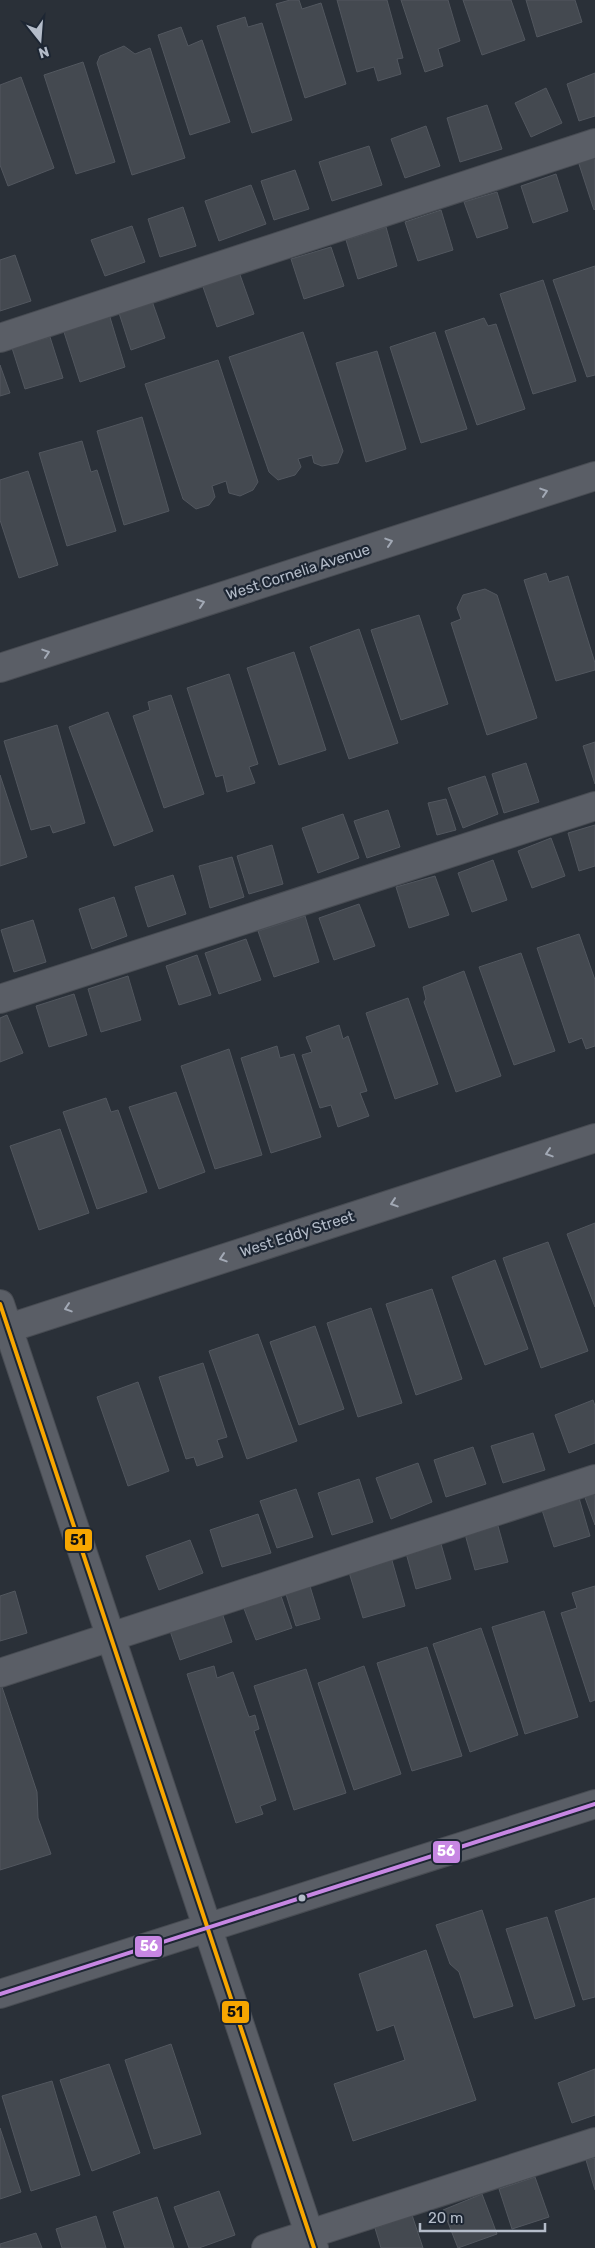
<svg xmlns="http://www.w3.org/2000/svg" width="595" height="2248" viewBox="0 0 595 2248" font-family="Rubik,sans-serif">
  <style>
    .building { fill: #444950; stroke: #52575f }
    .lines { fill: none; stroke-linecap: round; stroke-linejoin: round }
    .minor-casing { stroke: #484c53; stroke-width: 30 }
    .minor { stroke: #5a5e66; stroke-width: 28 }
    .bus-1-casing { stroke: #1d2633; stroke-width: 8 }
    .bus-2-casing { stroke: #1d2633; stroke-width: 8 }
    .bus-1 { stroke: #f7a600; stroke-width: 4 }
    .bus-2 { stroke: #c787e3; stroke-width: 4 }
    .oneway { stroke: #a2a9b5 }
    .bus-dot { fill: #b4bcc9; stroke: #1d2633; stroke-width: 2 }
    .labels { text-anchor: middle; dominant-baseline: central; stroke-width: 4.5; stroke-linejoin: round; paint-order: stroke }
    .street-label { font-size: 15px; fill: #b4bcc9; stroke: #1d2633 }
    .line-badge { stroke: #1d2633; stroke-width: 2 }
    .badge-label { font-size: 14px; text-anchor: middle; font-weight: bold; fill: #fff }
    .pale-badge-label { font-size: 14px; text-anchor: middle; font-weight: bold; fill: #111 }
  </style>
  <rect width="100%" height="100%" fill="#2a3038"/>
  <path class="building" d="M290,0h9l3,9 19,-6 25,81 -41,14 -29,-94z
    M337,0h50l16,58 -6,1 4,15 -23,7 -4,-14 -17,5z
    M401,0h47l12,41 -22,8 5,17 -18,6z
    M463,0h48l14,40 -43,15z
    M526,0h49l7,22 -45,15z
    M245,17l3,10 14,-4 30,97 -40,13 -35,-107z
    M181,27l7,19 14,-6 28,82 -40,13 -32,-100z
    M124,46l11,8 15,-6 35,110 -53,17 -35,-112 3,-7z
    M83,62l32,100 -39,12 -32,-99z
    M595,73v43l-16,5 -12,-37z
    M21,77l33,91 -46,18 -8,-21v-80z
    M546,88l16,35 -31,14 -16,-34z
    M487,105l15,44 -42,13 -13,-44z
    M426,126l14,40 -35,12 -14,-39z
    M369,146l13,39 -50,16 -13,-39z
    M595,156v53l-1,1 -16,-49z
    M295,170l14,39 -35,11 -13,-39z
    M556,174l12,37 -35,12 -12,-37z
    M251,185l15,39 -47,17 -14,-40z
    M497,192l11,36 -31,10 -13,-36z
    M183,207l13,39 -36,11 -12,-38z
    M441,210l12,40 -35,11 -13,-39z
    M132,226l13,36 -40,14 -14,-36z
    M386,227l11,39 -39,13 -12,-39z
    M331,247l13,39 -40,13 -13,-40z
    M15,255l16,46 -31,10v-51z
    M595,266v109l-8,2 -34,-97z
    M239,272l15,42 -37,13 -15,-43z
    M543,280l33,101 -43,13 -33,-100z
    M152,301l13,37 -34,12 -12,-37z
    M109,314l16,53 -45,15 -17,-53z
    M484,318l4,8 8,-2 29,85 -48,16 -32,-94z
    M303,332l40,119 -5,12 -16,3 -8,-3 -2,-8 -14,4 3,8 -6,8 -17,5 -9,-8 -40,-115z
    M435,332l32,97 -46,14 -31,-96z
    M50,337l13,41 -38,11 -13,-41z
    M377,351l29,98 -40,13 -30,-99z
    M218,360l40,122 -5,8 -13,6 -11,-3 -3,-12 -14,5 3,11 -6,8 -13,4 -13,-10 -38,-115z
    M0,365l10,28 -10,3z
    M142,417l27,94 -45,14 -27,-94z
    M82,441l9,31 6,-2 19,61 -49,15 -28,-93z
    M28,471l30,94 -39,13 -19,-58v-40z
    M546,573l3,9 19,-6 27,87v7l-39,11 -32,-101z
    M485,589l12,6 40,123 -50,17 -36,-112 10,-4 -4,-11 6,-13z
    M419,615l29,89 -47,16 -30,-90z
    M359,629l39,114 -49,16 -39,-112z
    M294,652l32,98 -47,15 -32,-97z
    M229,674l29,90 -9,3 6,16 -28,9 -4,-17 -7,2 -29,-89z
    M171,695l33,99 -40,14 -31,-92 17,-6 -2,-8z
    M108,712l45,119 -39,15 -45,-119z
    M57,725l28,98 -32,10 -3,-8 -19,5 -27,-89z
    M595,742v42l-12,-38z
    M526,763l13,39 -35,11 -12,-39z
    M0,775l27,82 -27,9z
    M485,776l13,38 -35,14 -15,-40z
    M446,799l10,31 -19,5 -9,-32z
    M388,810l12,37 -33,11 -13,-37z
    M343,814l16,44 -41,15 -16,-45z
    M595,825v41l-16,5 -11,-38z
    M551,838l14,38 -33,12 -14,-37z
    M272,845l11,39 -34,10 -12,-38z
    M232,857l12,40 -34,11 -11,-42z
    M493,860l14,40 -35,12 -14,-39z
    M173,875l13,39 -38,13 -13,-40z
    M435,876l14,39 -40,13 -13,-41z
    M114,897l13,39 -35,13 -13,-40z
    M359,904l16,42 -41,14 -15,-42z
    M305,916l14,46 -45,15 -16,-46z
    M33,920l13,42 -32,10 -13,-42z
    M579,934l16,46v66l-9,3 -4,-11 -13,5 -32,-95z
    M246,939l15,41 -42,14 -14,-41z
    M521,953l34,98 -41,14 -35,-98z
    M197,955l14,40 -32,10 -13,-39z
    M464,971l37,105 -45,16 -32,-90 2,-3 -3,-12z
    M128,976l13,44 -40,12 -13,-43z
    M74,994l13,41 -38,12 -13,-41z
    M408,998l30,86 -43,15 -29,-86z
    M7,1015l16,38 -23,9v-44z
    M339,1025l4,14 5,-3 19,55 -7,2 9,23 -31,11 -7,-22 -11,3 -18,-53 10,-3 -6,-15z
    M277,1046l3,12 14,-4 27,83 -50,16 -30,-95z
    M229,1049l33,106 -47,14 -34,-103z
    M176,1092l29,80 -46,17 -30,-82z
    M106,1098l5,14 7,-2 29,82 -50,17 -34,-97z
    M60,1129l29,84 -50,17 -29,-84z
    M595,1223v84l-28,-73z
    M548,1242l40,109 -47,17 -38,-110z
    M495,1260l33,89 -43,16 -33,-88z
    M432,1289l30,90 -46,16 -30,-91z
    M371,1308l31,95 -44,14 -31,-94z
    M315,1326l29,83 -45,16 -29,-83z
    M258,1334l39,107 -50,18 -38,-108z
    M203,1363l24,74 -10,3 6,17 -26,9 -3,-9 -8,2 -27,-82z
    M138,1382l31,89 -41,15 -31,-89z
    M593,1400l2,6v37l-26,10 -14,-38z
    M533,1433l12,37 -42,13 -12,-37z
    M473,1447l13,37 -40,13 -12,-37z
    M418,1463l14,39 -41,17 -15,-41z
    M359,1479l14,43 -41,13 -14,-42z
    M595,1488v37l-12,-33z
    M296,1489l17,48 -36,11 -17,-47z
    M579,1498l11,38 -36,11 -12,-37z
    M258,1514l13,39 -49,14 -12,-37z
    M498,1526l10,36 -33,8 -10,-36z
    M190,1540l13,33 -44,17 -13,-34z
    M441,1544l10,35 -35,10 -10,-36z
    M391,1557l14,49 -42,12 -15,-49z
    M309,1583l11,36 -24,7 -11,-35z
    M595,1586v114l-5,2 -29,-89 16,-5 -5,-15z
    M15,1591l12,42 -27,8v-45z
    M280,1593l12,35 -36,12 -13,-34z
    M220,1607l12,35 -52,18 -12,-35z
    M544,1611l34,106 -53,17 -33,-107z
    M481,1628l37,107 -48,17 -37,-108z
    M427,1647l35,109 -50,15 -35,-108z
    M214,1666l3,12 16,-6 16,45 6,-2 4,14 -5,2 22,69 -16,6 3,8 -27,9 -49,-149z
    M364,1666l37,108 -47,16 -36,-107z
    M306,1669l40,124 -52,17 -40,-124z
    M0,1681l37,111 1,26 13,36 -51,16z
    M595,1898v99l-12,3 -28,-89z
    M482,1910l31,96 -39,12 -15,-46 -9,-8 -14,-39z
    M547,1917l28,89 -40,13 -29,-90z
    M426,1950l50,150 -123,41 -19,-57 71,-24 -11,-35 -17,6 -18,-57z
    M171,2044l30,90 -47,15 -29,-89z
    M109,2064l31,89 -48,18 -32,-91z
    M595,2069v46l-23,8 -14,-40z
    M52,2081l28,94 -49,16 -29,-95z
    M0,2128l21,64 -21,7z
    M595,2158v32l-9,-30z
    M535,2177l14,40 -37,12 -13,-40z
    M219,2191l16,44 -36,13h-10l-15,-41z
    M482,2194l15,40 -39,14 -15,-38z
    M157,2197l17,51h-49l-12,-36z
    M412,2215l11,33h-42l-6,-20z
    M96,2216l10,32h-44l-6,-19z
    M36,2233l6,15h-42v-4z"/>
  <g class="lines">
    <defs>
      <path id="minor" d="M0,338l595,-195
        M0,668l595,-192
        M0,999l595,-193
        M0,1304l314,944
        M0,1331l595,-193
        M0,1673l595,-194
        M0,1994l595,-190
        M266,2248l329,-106"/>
    </defs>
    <use href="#minor" class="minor-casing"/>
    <use href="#minor" class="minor"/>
    <defs>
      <path id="bus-1" d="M0,1304l314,944"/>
      <path id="bus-2" d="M0,1994l595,-190"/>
    </defs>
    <use href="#bus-1" class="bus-1-casing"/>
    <use href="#bus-2" class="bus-2-casing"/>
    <use href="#bus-1" class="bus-1"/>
    <use href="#bus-2" class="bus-2"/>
  </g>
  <defs><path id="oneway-chevron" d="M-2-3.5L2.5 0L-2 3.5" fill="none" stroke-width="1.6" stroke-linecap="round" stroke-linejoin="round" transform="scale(1.25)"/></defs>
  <g class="oneway">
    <use href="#oneway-chevron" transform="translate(544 492) rotate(-18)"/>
    <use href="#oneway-chevron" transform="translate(389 542) rotate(-18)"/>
    <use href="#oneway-chevron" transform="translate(201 603) rotate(-18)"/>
    <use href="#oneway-chevron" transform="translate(46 653) rotate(-18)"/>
    <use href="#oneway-chevron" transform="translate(549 1153) rotate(162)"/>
    <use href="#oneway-chevron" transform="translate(394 1203) rotate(162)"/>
    <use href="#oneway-chevron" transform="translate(223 1258) rotate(162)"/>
    <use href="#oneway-chevron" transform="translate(68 1308) rotate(162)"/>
  </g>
  <circle class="bus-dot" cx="302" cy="1898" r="4.5"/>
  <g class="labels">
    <g class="street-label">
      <text transform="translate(298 572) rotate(-18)">West Cornelia Avenue</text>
      <text transform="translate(297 1234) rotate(-18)">West Eddy Street</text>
    </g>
  </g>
  <g class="line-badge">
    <rect x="64" y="1528" width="29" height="24" rx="5" fill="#f7a600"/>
    <rect x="432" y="1840" width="29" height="24" rx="5" fill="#c787e3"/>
    <rect x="134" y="1935" width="29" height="23" rx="5" fill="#c787e3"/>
    <rect x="221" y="2000" width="29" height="24" rx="5" fill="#f7a600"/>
  </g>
  <g class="badge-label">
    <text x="446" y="1856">56</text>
    <text x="149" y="1951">56</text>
  </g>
  <g class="pale-badge-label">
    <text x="78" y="1545">51</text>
    <text x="235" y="2017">51</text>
  </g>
  <g transform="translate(40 40) rotate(163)" stroke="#1d2633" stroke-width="4" paint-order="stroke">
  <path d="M0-4L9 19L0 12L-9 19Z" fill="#b4bcc9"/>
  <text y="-8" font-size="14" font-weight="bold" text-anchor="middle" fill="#b4bcc9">N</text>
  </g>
  <path d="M420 2223v8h125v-8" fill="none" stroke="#b4bcc9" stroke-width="2.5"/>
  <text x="428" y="2223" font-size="15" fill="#b4bcc9" stroke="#1d2633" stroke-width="4" paint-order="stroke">20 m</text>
</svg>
